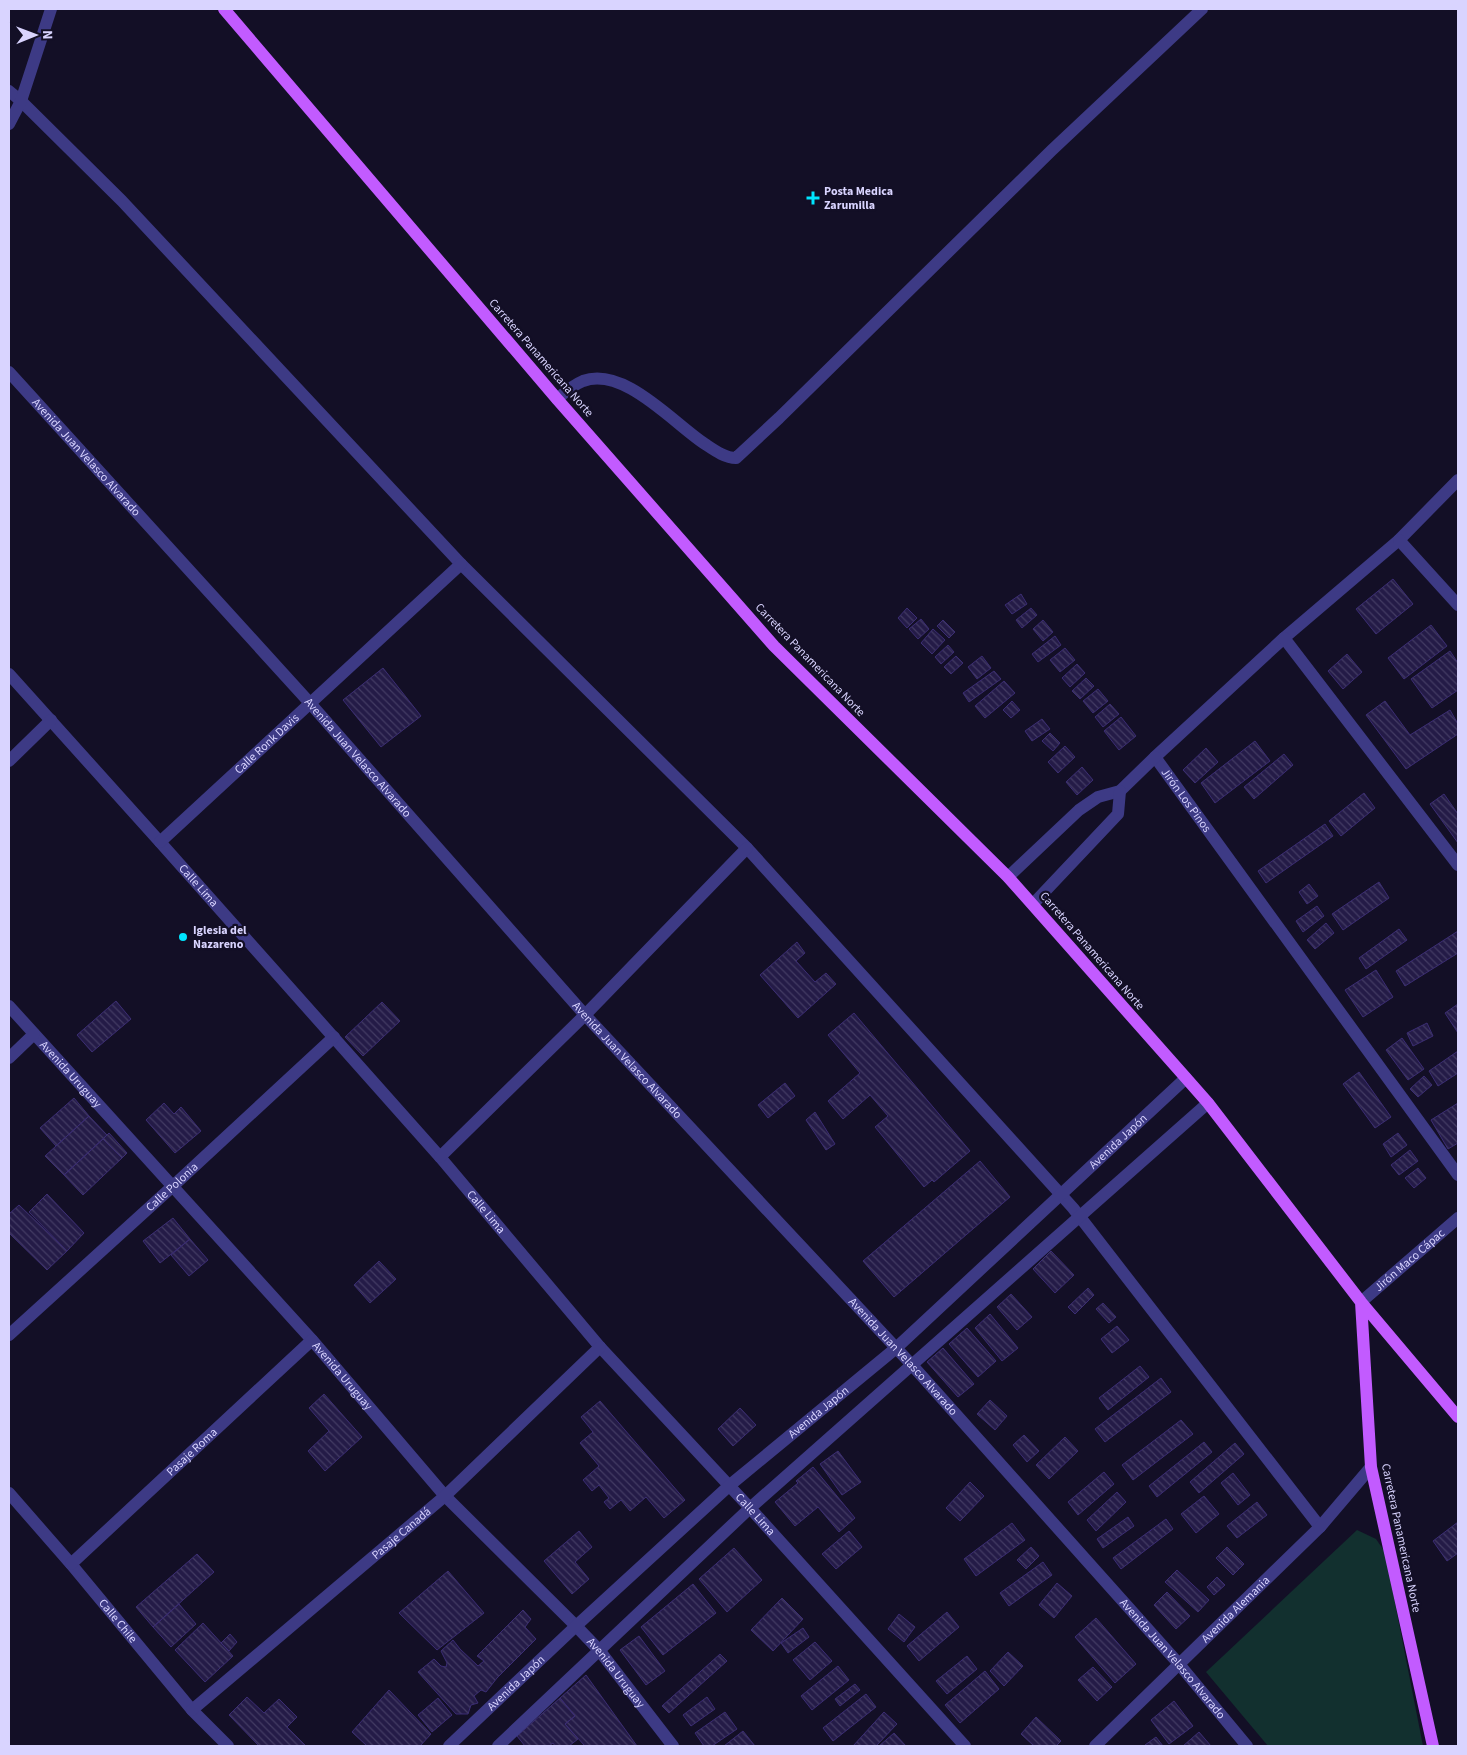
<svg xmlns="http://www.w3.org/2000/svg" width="1467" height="1755" viewBox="0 0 1467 1755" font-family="'Source Sans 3',sans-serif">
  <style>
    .green { fill: #12302f }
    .building { fill: url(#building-back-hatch); stroke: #3b2d73 }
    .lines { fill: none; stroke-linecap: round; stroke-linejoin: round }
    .minor { stroke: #3d3a85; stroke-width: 12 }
    .major { stroke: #c25bff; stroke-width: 12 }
    .poi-dot { fill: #00e5ff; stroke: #130f26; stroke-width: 2 }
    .labels { text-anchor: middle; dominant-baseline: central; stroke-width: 4.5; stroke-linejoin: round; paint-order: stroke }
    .poi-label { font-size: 12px; font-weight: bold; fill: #d9d4ff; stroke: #130f26; text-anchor: start }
    .street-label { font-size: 12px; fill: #d9d4ff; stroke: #130f26 }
  </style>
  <defs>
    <pattern id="building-back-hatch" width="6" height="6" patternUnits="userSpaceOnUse" patternTransform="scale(1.25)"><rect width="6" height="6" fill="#241b47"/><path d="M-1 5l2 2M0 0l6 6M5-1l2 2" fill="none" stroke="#433b63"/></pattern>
  </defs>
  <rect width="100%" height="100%" fill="#130f26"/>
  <path class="green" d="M1357,1530l19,9 9,13 38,194h-155l-62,-74z"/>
  <path class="building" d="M1393,579l20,25 -37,30 -20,-25z
    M1021,594l6,10 -15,10 -7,-9z
    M907,608l10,10 -10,10 -9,-10z
    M1031,608l6,7 -15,13 -6,-8z
    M921,619l8,10 -11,10 -9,-10z
    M943,620l12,12 -6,6 -12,-12z
    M1043,620l10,12 -10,9 -10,-12z
    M1431,625l16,21 -43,33 -16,-21z
    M933,629l12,11 -13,14 -11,-11z
    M1055,636l6,9 -23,17 -6,-8z
    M948,645l6,7 -13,12 -6,-7z
    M1065,648l10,12 -15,12 -10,-12z
    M1450,651l8,12v27l-26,18 -21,-29z
    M1347,654l15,18 -19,17 -15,-18z
    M956,656l7,7 -12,11 -7,-7z
    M982,656l9,12 -14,11 -9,-12z
    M1077,664l8,9 -15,14 -8,-9z
    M383,668l38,48 -40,31 -38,-47z
    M994,671l7,8 -32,23 -6,-9z
    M1086,678l8,8 -14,13 -8,-8z
    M1004,681l11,12 -30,25 -10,-12z
    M1098,689l10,12 -15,12 -10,-12z
    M1012,701l8,9 -9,8 -8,-8z
    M1385,701l25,34 40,-25 8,14v10l-52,35 -40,-54z
    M1110,704l9,10 -16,13 -8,-10z
    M1121,717l15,19 -17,14 -15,-19z
    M1042,719l8,10 -18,12 -7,-10z
    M1050,733l10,10 -7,8 -11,-10z
    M1255,741l15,20 -55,42 -14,-20z
    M1065,746l10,11 -17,16 -10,-11z
    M1206,748l12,14 -23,21 -12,-13z
    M1284,754l9,11 -39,34 -10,-12z
    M1082,767l11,13 -16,15 -11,-13z
    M1364,793l11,15 -34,28 -12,-15z
    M1444,794l14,20v29l-28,-39z
    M1325,824l8,12 -67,47 -8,-12z
    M1379,882l10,16 -46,32 -11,-16z
    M1309,884l9,12 -11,8 -8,-12z
    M1317,906l7,10 -21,16 -7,-11z
    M1326,923l8,10 -19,16 -8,-9z
    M1399,929l8,11 -41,29 -7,-11z
    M1458,931v22l-53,33 -9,-15z
    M797,942l8,11 -9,8 19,21 11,-9 10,11 -38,34 -38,-43z
    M1376,970l17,27 -30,20 -18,-27z
    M116,1001l15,18 -39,33 -15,-17z
    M382,1002l18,19 -37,35 -18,-19z
    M1458,1004v29l-13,-20z
    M854,1013l116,138 -36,31 -2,-2 -8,7 -49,-60 13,-11 -18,-21 -27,24 -15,-18 32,-28 -32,-38z
    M1427,1023l6,13 -20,10 -6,-13z
    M1402,1038l22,31 -16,11 -22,-30z
    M1458,1051v22l-20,13 -9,-15z
    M1359,1072l32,45 -16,11 -32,-44z
    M1424,1076l8,9 -14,12 -8,-8z
    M785,1083l10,13 -27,22 -10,-13z
    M74,1098l15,18 -33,30 -16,-18z
    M164,1103l10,11 7,-7 20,24 -26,22 -29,-33z
    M1458,1103v40l-10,6 -17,-29z
    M815,1112l20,32 -9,6 -20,-30z
    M89,1116l18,19 -43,40 -19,-19z
    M109,1133l18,20 -5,5 -19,-19z
    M1398,1133l9,12 -16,12 -8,-13z
    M103,1139l19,19 -39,37 -19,-20z
    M1410,1150l8,11 -19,14 -8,-10z
    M980,1161l30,36 -116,100 -31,-36z
    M1418,1168l8,10 -12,10 -9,-10z
    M47,1194l37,39 -17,18 -38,-39z
    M19,1205l48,46 -20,19 -38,-37v-19z
    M173,1218l17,21 -30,24 -17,-22z
    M190,1239l18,21 -19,16 -18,-21z
    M1051,1251l23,24 -19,18 -22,-24z
    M379,1261l17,18 -26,24 -16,-18z
    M1088,1288l6,7 -19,19 -7,-7z
    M1011,1294l21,23 -15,13 -20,-23z
    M1103,1303l13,14 -7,6 -13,-14z
    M990,1314l28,34 -16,13 -27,-33z
    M1117,1326l12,14 -17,13 -11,-14z
    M967,1328l29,33 -18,16 -29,-33z
    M943,1348l31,36 -16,13 -31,-35z
    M1140,1366l9,11 -41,33 -9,-12z
    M1161,1378l10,14 -66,50 -10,-13z
    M324,1394l38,43 -37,34 -17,-20 21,-20 -20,-23z
    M990,1400l17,16 -12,14 -18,-16z
    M600,1401l85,99 -21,18 -18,-21 -16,14 -9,-11 -11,9 -6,-7 5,-4 -10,-13 -7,6 -9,-11 16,-14 -19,-23 13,-11 -12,-15z
    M740,1408l16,17 -23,21 -15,-17z
    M1181,1420l12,14 -60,46 -11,-15z
    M1024,1435l15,16 -12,11 -14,-17z
    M1065,1437l13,14 -29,28 -13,-14z
    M1204,1442l8,10 -55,45 -8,-11z
    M1235,1443l9,11 -45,39 -9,-11z
    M838,1451l23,31 -19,13 -22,-31z
    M813,1467l42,51 -16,14 -21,-25 -23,19 -20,-24 23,-19 -2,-2z
    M1104,1472l10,12 -36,31 -10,-13z
    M1233,1473l17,22 -12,10 -17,-22z
    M970,1482l14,14 -24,25 -14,-13z
    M1117,1492l9,10 -30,29 -9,-11z
    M1204,1496l15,18 -23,19 -15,-19z
    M1257,1502l10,13 -30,23 -10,-12z
    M1128,1517l6,9 -31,22 -6,-9z
    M1166,1519l7,10 -52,40 -8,-11z
    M1458,1522v31l-11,8 -14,-20z
    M1012,1523l13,17 -49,36 -12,-17z
    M579,1531l13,16 -17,15 14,17 -17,15 -28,-33z
    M849,1531l13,16 -26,22 -14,-15z
    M1031,1547l8,9 -13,13 -9,-9z
    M1227,1547l17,17 -11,11 -17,-17z
    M734,1548l28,32 -35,32 -28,-33z
    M197,1554l17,18 -61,55 -17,-20z
    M1043,1562l9,13 -43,31 -9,-13z
    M1177,1570l32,30 -11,12 -33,-30z
    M448,1571l36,42 -47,37 -38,-37z
    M1217,1577l8,8 -11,10 -7,-8z
    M1057,1583l15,13 -18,22 -15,-13z
    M693,1584l23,29 -53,42 -22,-28z
    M1167,1592l23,24 -14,13 -22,-24z
    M782,1598l21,21 -30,32 -22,-21z
    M179,1604l17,20 -25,23 -18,-20z
    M523,1610l8,9 -6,8 11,12 -39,39 -11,14 -5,-2 -7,6 4,7 -7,2 -3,9h-12l-38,-42 16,-13 7,7 5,1 1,-4 -6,-12 12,-11 7,9 18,17 6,-5 -7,-5z
    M947,1612l12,15 -40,34 -12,-15z
    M899,1614l16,13 -11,15 -16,-13z
    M1096,1618l40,46 -21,19 -40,-46z
    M203,1623l30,33 -28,26 -30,-32z
    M803,1628l6,9 -21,16 -7,-10z
    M230,1634l7,8 -8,9 -8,-8z
    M639,1636l26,35 -19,14 -26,-35z
    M815,1642l17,19 -22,19 -17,-20z
    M1008,1652l15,14 -19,20 -14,-15z
    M720,1654l7,7 -58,52 -7,-7z
    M967,1656l10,13 -30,25 -11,-13z
    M838,1666l11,14 -37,30 -11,-14z
    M1093,1667l19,20 -15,14 -19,-21z
    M985,1671l14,18 -39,34 -15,-18z
    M586,1675l51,71h-52l-20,-22 10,-8 -15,-18z
    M855,1684l5,6 -20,16 -5,-7z
    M389,1690l42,44 -11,12h-53l-15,-14z
    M866,1694l10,13 -43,34 -10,-13z
    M247,1697l17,16 15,-14 18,18 -10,10 19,19h-47l-30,-31z
    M707,1697l8,12 -24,17 -8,-11z
    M438,1698l14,17 -20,17 -14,-17z
    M560,1698l15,18 -10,8 13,15 -9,7h-14l-2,-3 -4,3h-24l-8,-10z
    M1174,1701l19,25 -24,18 -18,-24z
    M725,1712l12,17 -25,17h-8l-9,-13z
    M884,1712l13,12 -21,22h-23z
    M1036,1717l25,24 -5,5h-22l-13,-12z
    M743,1731l12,15h-31z
    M1199,1732l12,14h-28z
    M894,1733l12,13h-27z
    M1156,1737l7,9h-17l-1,-1z"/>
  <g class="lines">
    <g class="minor">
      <path d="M9,91l12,10 101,100 339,363 286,284 326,360 247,319"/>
      <path d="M9,124l12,-23 30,-92"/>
      <path id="s1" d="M9,372l300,330 276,313 327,350 267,299 68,82"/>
      <path d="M557,399c8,-7 16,-14 26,-18 41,-15 90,42 122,63 9,6 20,14 31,14l43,-40 273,-268 150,-141"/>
      <path id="s2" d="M1458,480l-59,60 -115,98 -129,119 303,418"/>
      <path d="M1399,540l59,65"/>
      <path d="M1284,638l174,227"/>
      <path id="s3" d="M9,674l151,168 280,315 160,190 150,161 215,238"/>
      <path d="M9,761l42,-41"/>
      <path id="s4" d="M160,842l301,-278"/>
      <path d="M1008,877l71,-67 19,-13 22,-6 35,-34"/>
      <path d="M1033,904l85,-90 2,-23"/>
      <path id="s5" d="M9,1006l303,334 133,156 131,130 23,24 74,96"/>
      <path d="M9,1058l25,-24"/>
      <path d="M440,1157l145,-142 162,-167"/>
      <path id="s6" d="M1361,1302l97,-84"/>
      <path id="s7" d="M9,1335l164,-149 161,-149"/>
      <path id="s8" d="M9,1493l62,71 121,146 36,36"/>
      <path id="s9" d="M71,1564l241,-224"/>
      <path id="s10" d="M192,1710l253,-214 155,-149"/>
      <path id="s11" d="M449,1746l127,-120 154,-141 165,-136 291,-271"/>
      <path d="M498,1746l252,-238 458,-405"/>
      <path id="s12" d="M1095,1746l225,-219 51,-60"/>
    </g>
    <path class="major" d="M224,9l333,390 217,247 234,231 178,201 22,25 153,199 97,115
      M1361,1302l10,165 62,279"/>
  </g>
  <g class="poi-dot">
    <path d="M810.5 190.5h5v5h5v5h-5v5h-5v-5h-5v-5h5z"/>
    <circle cx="183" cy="937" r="5"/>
  </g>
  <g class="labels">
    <g class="poi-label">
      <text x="824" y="191">Posta Medica<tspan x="824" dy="14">Zarumilla</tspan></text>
      <text x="193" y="930">Iglesia del<tspan x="193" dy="14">Nazareno</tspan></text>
    </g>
    <g class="street-label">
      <text transform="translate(541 358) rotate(49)">Carretera Panamericana Norte</text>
      <text stroke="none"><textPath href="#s1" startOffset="115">Avenida Juan Velasco Alvarado</textPath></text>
      <text transform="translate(810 660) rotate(46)">Carretera Panamericana Norte</text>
      <text stroke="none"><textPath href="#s4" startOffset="145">Calle Ronk Davis</textPath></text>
      <text stroke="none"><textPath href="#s1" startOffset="520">Avenida Juan Velasco Alvarado</textPath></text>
      <text stroke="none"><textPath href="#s2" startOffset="464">Jirón Los Pinos</textPath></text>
      <text stroke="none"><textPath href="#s3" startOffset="284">Calle Lima</textPath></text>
      <text transform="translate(1092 951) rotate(49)">Carretera Panamericana Norte</text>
      <text stroke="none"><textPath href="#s1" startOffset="925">Avenida Juan Velasco Alvarado</textPath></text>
      <text stroke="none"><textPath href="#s5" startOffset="92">Avenida Uruguay</textPath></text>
      <text stroke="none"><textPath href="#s11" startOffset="902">Avenida Japón</textPath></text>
      <text stroke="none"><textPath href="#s7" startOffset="220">Calle Polonia</textPath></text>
      <text stroke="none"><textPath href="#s3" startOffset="719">Calle Lima</textPath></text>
      <text stroke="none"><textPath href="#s6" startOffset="64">Jirón Maco Cápac</textPath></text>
      <text stroke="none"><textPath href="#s1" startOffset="1330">Avenida Juan Velasco Alvarado</textPath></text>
      <text stroke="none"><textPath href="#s5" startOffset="498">Avenida Uruguay</textPath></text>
      <text stroke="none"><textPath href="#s11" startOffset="498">Avenida Japón</textPath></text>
      <text stroke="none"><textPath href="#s9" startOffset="165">Pasaje Roma</textPath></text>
      <text stroke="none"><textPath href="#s3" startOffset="1124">Calle Lima</textPath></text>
      <text stroke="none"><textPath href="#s10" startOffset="274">Pasaje Canadá</textPath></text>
      <text transform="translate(1401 1538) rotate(78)">Carretera Panamericana Norte</text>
      <text stroke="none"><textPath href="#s12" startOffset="196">Avenida Alemania</textPath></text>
      <text stroke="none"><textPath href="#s8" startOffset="168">Calle Chile</textPath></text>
      <text stroke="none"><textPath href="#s1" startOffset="1735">Avenida Juan Velasco Alvarado</textPath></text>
      <text stroke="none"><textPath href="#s5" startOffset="902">Avenida Uruguay</textPath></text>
      <text stroke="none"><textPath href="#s11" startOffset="92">Avenida Japón</textPath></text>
    </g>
  </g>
  <rect width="1467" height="1755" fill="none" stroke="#d9d4ff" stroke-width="20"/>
  <g transform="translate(35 35) rotate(89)" stroke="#130f26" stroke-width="4" paint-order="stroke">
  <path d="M0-4L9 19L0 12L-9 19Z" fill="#d9d4ff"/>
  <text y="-8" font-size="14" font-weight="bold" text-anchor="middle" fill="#d9d4ff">N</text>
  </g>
</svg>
